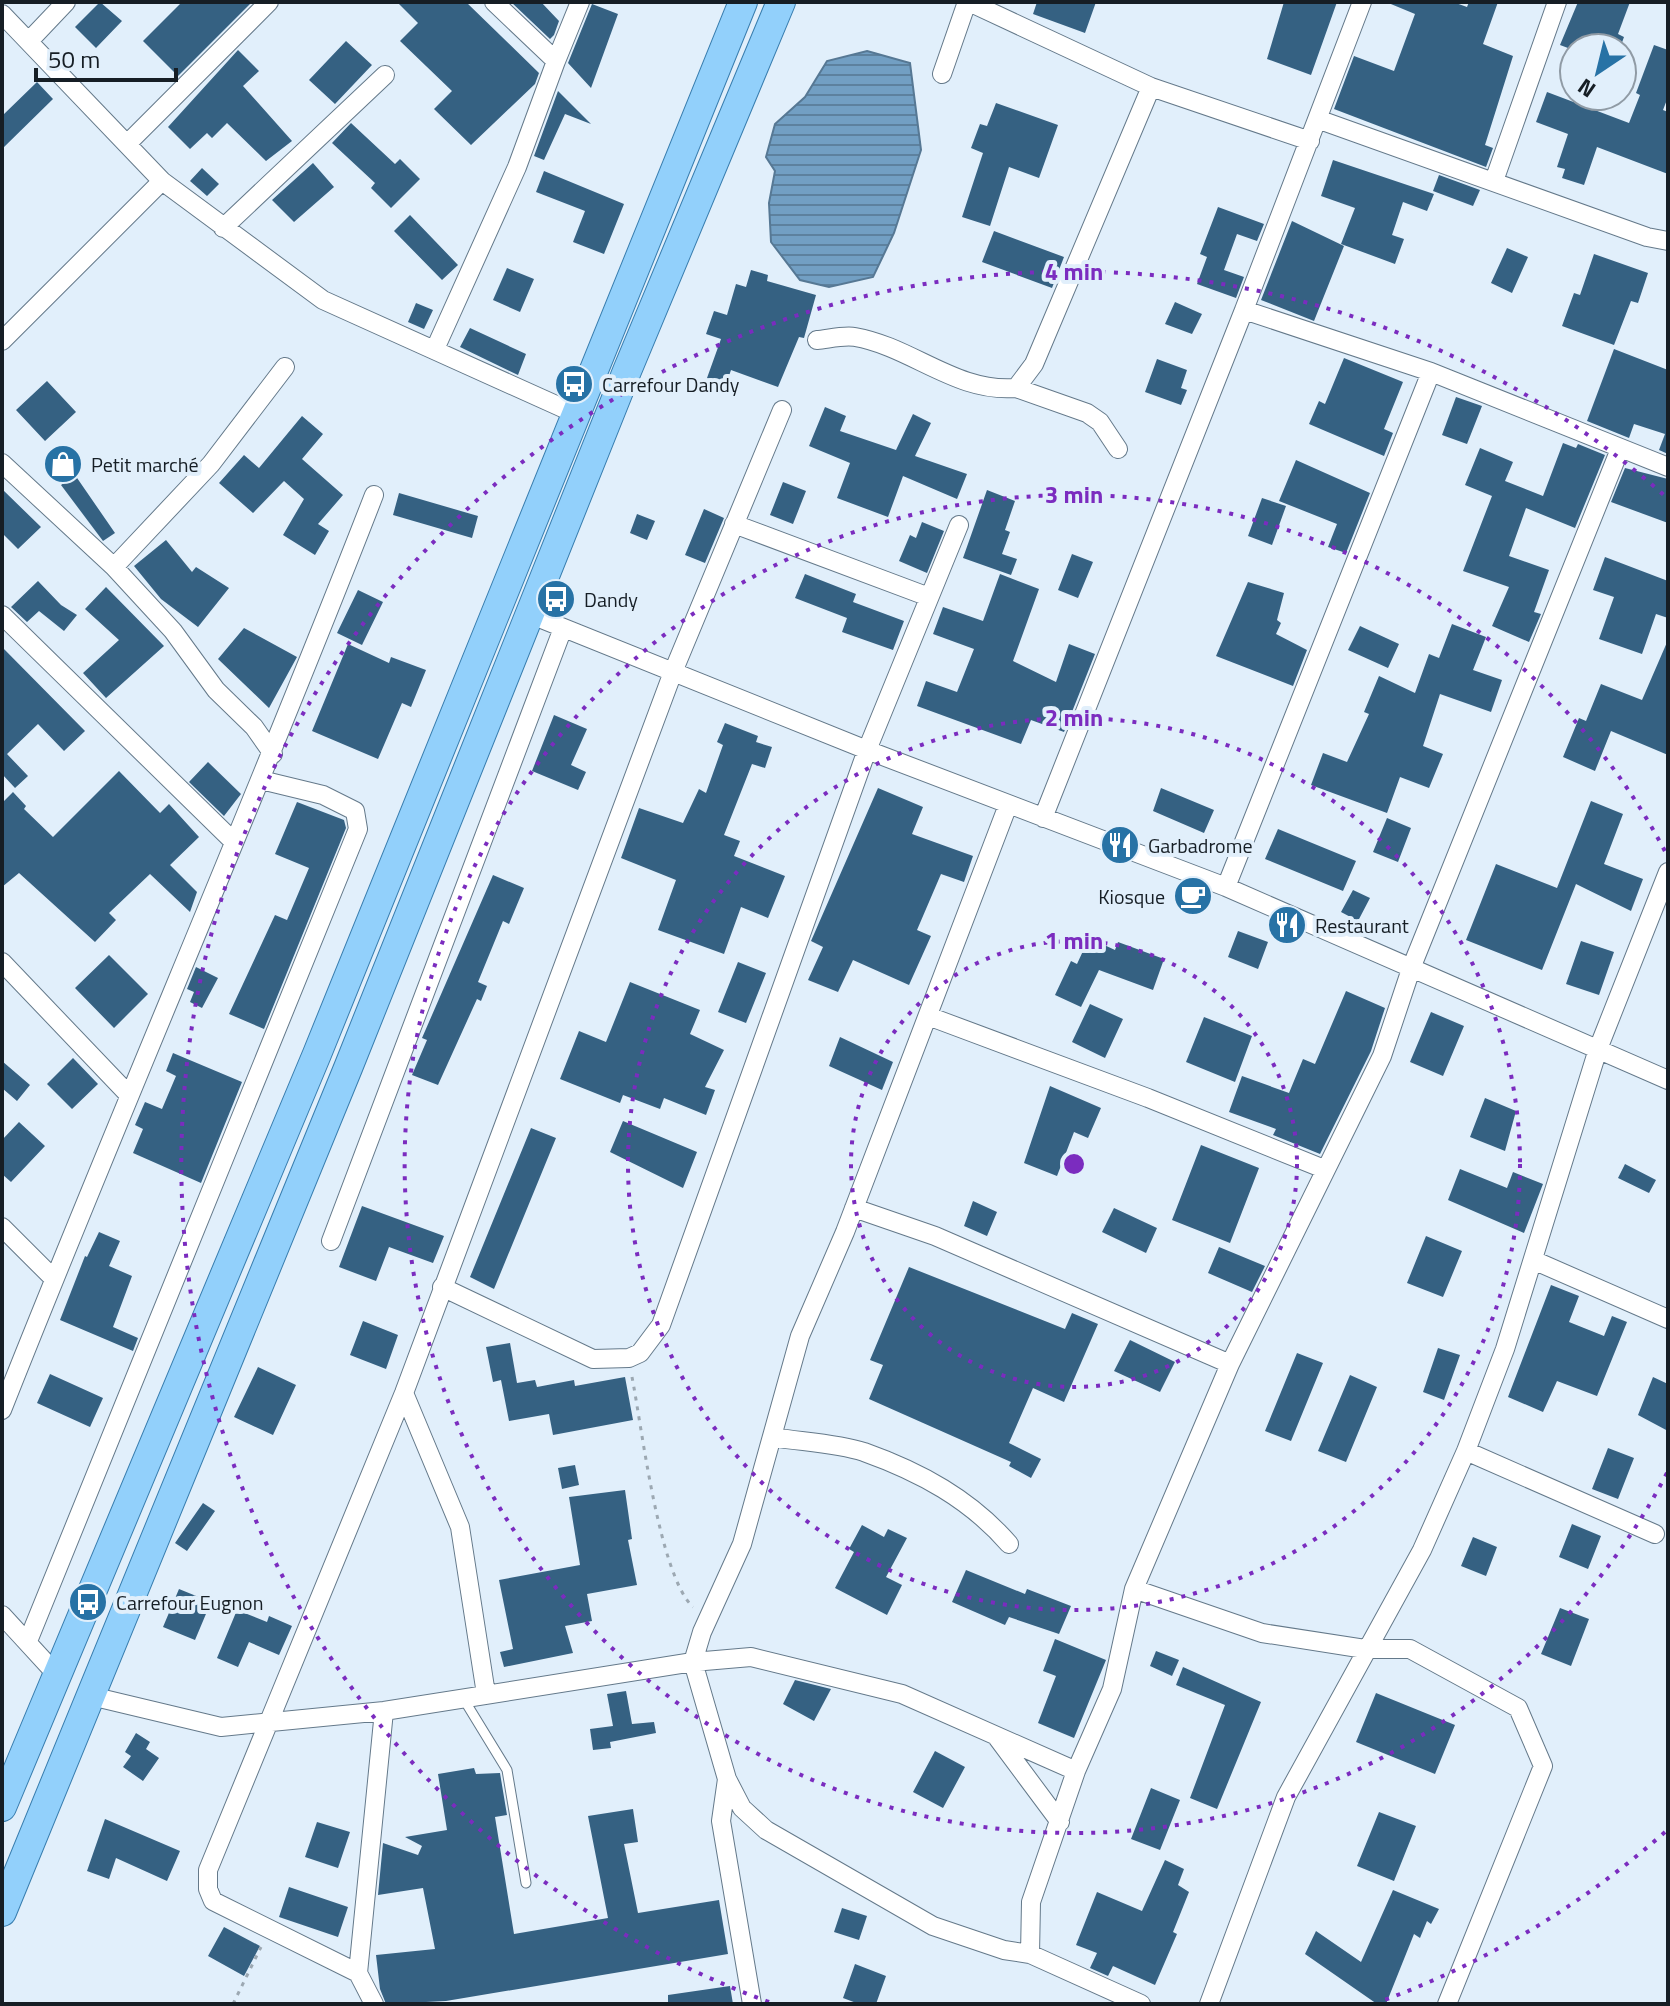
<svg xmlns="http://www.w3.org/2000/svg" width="1670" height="2006" viewBox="0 0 1670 2006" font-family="'Titillium Web',sans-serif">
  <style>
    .water { fill: url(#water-rules); stroke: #567894; stroke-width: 2 }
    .building { fill: #356182 }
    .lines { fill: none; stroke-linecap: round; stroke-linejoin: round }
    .service-casing { stroke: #64798a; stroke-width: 11 }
    .minor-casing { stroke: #64798a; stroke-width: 20 }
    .primary-casing { stroke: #387dae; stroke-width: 30 }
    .path { stroke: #9ca8b2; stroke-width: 3; stroke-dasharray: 4 6; stroke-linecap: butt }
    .service { stroke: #fff; stroke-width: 9 }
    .minor { stroke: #fff; stroke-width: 18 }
    .primary { stroke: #92d0fb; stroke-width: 28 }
    .ring { fill: none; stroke: #7b2cbf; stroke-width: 4; stroke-dasharray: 4 8 }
    .labels { text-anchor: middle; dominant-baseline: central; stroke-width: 8; stroke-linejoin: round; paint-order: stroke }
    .poi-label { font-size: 20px; fill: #161e25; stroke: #e1effb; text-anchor: start }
    .centre { fill: #7b2cbf; stroke: #e1effb; stroke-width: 4 }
    .ring-label { font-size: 24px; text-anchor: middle; font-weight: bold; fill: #7b2cbf; stroke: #e1effb; stroke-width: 8; stroke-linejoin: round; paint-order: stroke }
  </style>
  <defs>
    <pattern id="water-rules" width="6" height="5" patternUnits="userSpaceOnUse" patternTransform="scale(2)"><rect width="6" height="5" fill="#729fc3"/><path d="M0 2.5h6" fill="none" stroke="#5d819e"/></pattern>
  </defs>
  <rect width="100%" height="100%" fill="#e1effb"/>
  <path class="water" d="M867,51l43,12 11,87 -27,83 -21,44 -44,10 -29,-7 -29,-38 -2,-39 6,-32 -9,-14 9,-33 30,-27 22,-36z"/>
  <path class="building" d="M100,2l22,19 -26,27 -21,-21z
    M182,2h70l-74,74 -35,-35z
    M397,2h69l73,71 -4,11 -64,61 -37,-36 18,-18 -52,-50 18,-18z
    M511,2h30l18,19 -5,14 -4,4z
    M1037,2h59l-11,31 -52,-19z
    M1284,2h53l-26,73 -44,-16z
    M1386,2h67l14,5 2,-5h29l-15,42 30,12 -28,89 8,3 -7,19 -152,-58 20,-53 40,15 21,-57z
    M1578,2h52l-12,32 6,3 -4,11h-52l-8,-3z
    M592,4l26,10 -27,74 -23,-25z
    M346,41l26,24 -37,39 -26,-24z
    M1654,45l14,5v47l-5,13 5,2v62l-71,-27 -13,38 -22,-7 3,-9 -8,-2 11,-33 -32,-12 11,-30 82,31 11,-28 -4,-2z
    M238,50l21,21 -16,15 49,55 -26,20 -39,-38 -15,15 -5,-5 -17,16 -22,-22z
    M37,82l16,17 -51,50v-33z
    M558,91l33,33 -26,-10 -21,46 -10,-4z
    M996,103l62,22 -19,53 -30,-11 -19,59 -28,-9 21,-64 -12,-5 9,-24 7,2z
    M351,123l44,41 5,-5 20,20 -29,29 -20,-20 4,-5 -43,-40z
    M1333,160l101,34 -7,17 -24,-9 -11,33 12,4 -9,25 -54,-20 14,-36 -34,-12z
    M313,163l21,24 -40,35 -22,-22z
    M202,168l17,16 -12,12 -17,-15z
    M544,171l80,33 -20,50 -31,-12 12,-31 -49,-19z
    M1439,175l41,15 -7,16 -40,-15z
    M1218,207l46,17 -7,17 -20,-7 -13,36 20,7 -8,21 -39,-14 10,-27 -7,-3z
    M410,215l48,50 -16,15 -48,-49z
    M1292,221l52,25 -30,75 -53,-21z
    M994,231l70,26 -12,31 -70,-26z
    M1507,248l21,9 -16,36 -21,-10z
    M1594,254l54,19 -10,30 -7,-2 -17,44 -52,-19 12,-33 6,2z
    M507,268l27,11 -14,33 -27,-12z
    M751,270l17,5 -1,6 49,14 -12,43 -5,-1 -21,50 -47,-17 -5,15 -19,-7 14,-39 -15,-5 8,-23 13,4 9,-31 10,3z
    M1175,302l27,12 -10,20 -27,-10z
    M416,303l17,7 -9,19 -16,-7z
    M470,328l56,26 -8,21 -58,-28z
    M1614,349l54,21v84l-9,-4 6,-16 -31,-10 -5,14 -42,-17z
    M1344,358l59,24 -19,47 9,4 -9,23 -75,-32 10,-23 6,3z
    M1157,359l30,11 -6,18 6,2 -6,15 -36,-13z
    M47,381l29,31 -31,29 -29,-31z
    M1456,397l26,9 -15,38 -25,-9z
    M825,407l21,9 -6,15 56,19 17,-36 18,9 -16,33 52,18 -10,25 -54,-23 -15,41 -51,-19 13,-35 -41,-17z
    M302,416l21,18 -21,25 41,36 -25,29 11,7 -14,24 -32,-20 21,-36 -20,-18 -31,32 -34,-30 25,-28 15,13z
    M1563,443l13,5 2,-4 27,11 -30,73 -49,-20 -17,48 40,14 -15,42 7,2 -12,28 -37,-16 17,-39 -46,-16 29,-75 -27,-11 15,-37 33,14 -8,19 38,15z
    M1296,460l74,33 -24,60 -18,-6 9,-23 -58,-23z
    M1625,468l43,11v44l-57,-21z
    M75,475l40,58 -12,8 -42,-56z
    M783,482l23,9 -13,33 -23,-9z
    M2,489l39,38 -23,22 -16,-16z
    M987,490l28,11 -10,29 5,2 -8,22 15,5 -6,16 -48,-17z
    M399,493l79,23 -6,22 -79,-23z
    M1262,498l24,8 -14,39 -24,-9z
    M704,509l20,9 -19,45 -20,-8z
    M637,514l18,7 -8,19 -17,-7z
    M922,522l22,9 -17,42 -28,-12 11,-26 6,3z
    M166,540l26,32 4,-5 33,21 -31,39 -37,-28 -27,-33z
    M1072,554l21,8 -15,36 -20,-8z
    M1605,557l63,24v37l-12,-4 -14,40 -43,-15 15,-42 -21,-7z
    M805,574l51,20 -3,8 51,19 -11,29 -51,-18 5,-14 -52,-20z
    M1000,574l39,15 -26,72 43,21 13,-38 26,10 -31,78 -33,-12 -10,24 -104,-38 9,-25 31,11 17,-43 -41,-15 10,-27 40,14z
    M38,581l23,24 16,10 -13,16 -25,-20 -12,11 -16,-15z
    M1248,582l36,11 -7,27 4,3 -5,11 31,16 -14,36 -77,-30z
    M106,587l58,59 -58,52 -23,-25 36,-33 -34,-31z
    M358,590l25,12 -21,43 -25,-12z
    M1452,624l34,13 -13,33 29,10 -11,32 -51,-18 -17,52 20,8 -14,34 -29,-11 -13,36 -76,-28 12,-32 24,9 22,-48 -5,-2 15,-36 36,17 14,-39 10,4z
    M1360,626l39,18 -11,24 -40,-18z
    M244,628l53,29 -28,51 -51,-49z
    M1668,640v115l-57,-24 -16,40 -32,-14 16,-39 7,3 15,-37 41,16z
    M348,644l41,19 2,-6 35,13 -15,37 -9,-4 -24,56 -66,-28z
    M2,647l83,84 -21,20 -26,-27 -31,30 21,22 -13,12 -13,-14z
    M554,715l33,14 -16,36 15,7 -8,18 -46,-19z
    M725,723l33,13 -2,6 16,5 -7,21 -13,-4 -28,71 16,6 -6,15 51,20 -17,42 -27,-11 -17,47 -66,-24 18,-50 -55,-22 18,-50 44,15 16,-34 7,4 17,-48 -6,-3z
    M208,762l33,32 -17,22 -35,-34z
    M119,771l41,42 9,-9 30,33 -29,28 27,27 -7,20 -40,-38 -41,39 7,7 -21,22 -76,-69 -17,14v-84l11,-11 13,14 -2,3 29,28z
    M878,788l45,19 -11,27 61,22 -9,26 -23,-8 -24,56 14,6 -22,49 -56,-25 -15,32 -30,-12 15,-33 -12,-6z
    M1161,788l53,22 -10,23 -51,-22z
    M1591,801l32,13 -19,50 39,15 -12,32 -55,-27 -34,86 -76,-30 30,-76 61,24z
    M297,802l47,18 2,8 -82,201 -35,-15 46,-99 12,5 22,-52 -34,-14z
    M1387,818l24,10 -13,34 -25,-10z
    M1278,829l78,32 -13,30 -78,-32z
    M493,875l31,13 -15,36 -6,-3 -25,61 9,4 -6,15 -4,-2 -39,86 -26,-10 15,-35 -5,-2z
    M1353,890l17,8 -12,23 -17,-9z
    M1238,931l30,11 -10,27 -30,-12z
    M1089,938l26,12 3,-8 46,17 -11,31 -54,-20 -18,37 -26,-12 16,-34 6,3z
    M1581,941l33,11 -15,43 -33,-11z
    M109,955l39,39 -34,34 -39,-40z
    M738,962l28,11 -20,50 -28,-11z
    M196,967l22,11 -16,30 -12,-6 4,-10 -7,-3z
    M630,982l70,28 -10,24 34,16 -19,37 10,3 -9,25 -42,-17 -4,11 -37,-14 -3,8 -60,-24 19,-48 27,11z
    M1346,991l39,17 -14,43 -51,103 -47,-19 3,-6 -47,-17 13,-36 47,17 14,-34 12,5z
    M1090,1004l33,15 -18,39 -33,-16z
    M1431,1012l33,14 -21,50 -33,-14z
    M1204,1017l48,19 -17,46 -49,-20z
    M840,1037l53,25 -11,28 -53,-24z
    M173,1053l69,29 -41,101 -68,-30 10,-24 -8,-4 10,-23 17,7 14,-33 -10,-5z
    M73,1058l25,26 -26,25 -25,-25z
    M2,1061l28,24 -13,16 -15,-13z
    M1050,1086l51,22 -13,30 -14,-6 -17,44 -33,-13z
    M1485,1098l31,13 -11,40 -35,-14z
    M623,1121l74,31 -14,36 -73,-36z
    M19,1122l26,24 -34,36 -9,-8v-34z
    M531,1128l25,10 -62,151 -24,-12z
    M1201,1145l58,23 -29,75 -58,-23z
    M1625,1164l31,16 -7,13 -31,-15z
    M1460,1169l47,19 6,-16 30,12 -19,49 -76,-33z
    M973,1201l24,11 -10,24 -23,-10z
    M362,1206l82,30 -11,27 -44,-16 -13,34 -37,-14z
    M1114,1208l43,20 -11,25 -44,-21z
    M99,1232l21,9 -11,25 23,10 -19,51 25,11 -5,13 -73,-31 25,-64 2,1z
    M1426,1236l36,15 -19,46 -36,-14z
    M1219,1247l46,19 -13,26 -44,-19z
    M909,1267l156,62 7,-16 26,11 -34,78 -31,-14 -24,55 32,16 -10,19 -22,-12 2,-4 -142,-63 14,-34 -13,-5z
    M1551,1285l28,11 -10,26 35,14 8,-20 15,6 -30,74 -40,-15 -14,31 -35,-15z
    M363,1321l35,14 -12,34 -36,-14z
    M1130,1340l45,22 -15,30 -46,-21z
    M510,1343l7,40 18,-3 2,7 37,-7 1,6 50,-9 8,43 -80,15 -4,-21 -40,7 -8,-41 -8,2 -7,-35z
    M1438,1348l22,7 -16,45 -21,-8z
    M1297,1353l26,10 -32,78 -26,-10z
    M258,1367l38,18 -23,50 -39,-18z
    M50,1374l53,24 -13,29 -53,-24z
    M1350,1375l27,12 -31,75 -28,-11z
    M1653,1377l15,7v47l-30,-16z
    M1608,1448l26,10 -16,41 -26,-10z
    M575,1465l4,20 -17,4 -4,-21z
    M625,1490l7,49 -4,1 9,45 -50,9 5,27 -27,5 8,27 -69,14 -4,-15 13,-3 -14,-69 81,-15 -11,-68z
    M203,1503l12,8 -28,40 -12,-8z
    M1572,1524l29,12 -13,33 -29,-12z
    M862,1525l22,12 4,-8 19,9 -21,39 16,8 -15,30 -52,-27 19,-36 -5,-3z
    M1473,1537l24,10 -11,29 -25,-10z
    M966,1570l59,24 2,-5 44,17 -12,28 -50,-17 -4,8 -53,-23z
    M179,1589l32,13 -16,38 -32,-13z
    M1560,1608l29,11 -18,47 -30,-12z
    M237,1610l30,12 2,-6 23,10 -13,29 -30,-13 -11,25 -21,-9z
    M1055,1639l51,21 -32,78 -36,-15 18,-47 -13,-5z
    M1156,1651l23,9 -7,16 -22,-10z
    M1183,1667l78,35 -44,107 -27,-11 35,-93 -49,-20z
    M795,1680l36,9 -17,32 -31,-17z
    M626,1691l6,33 22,-2 2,11 -46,9 1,6 -18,2 -3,-21 23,-3 -6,-32z
    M1376,1693l79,32 -20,49 -79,-32z
    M136,1733l14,9 -4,7 13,9 -16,23 -20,-14 8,-11 -6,-4z
    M935,1751l30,16 -22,41 -30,-16z
    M474,1768l2,6 24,-1 7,42 -12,2 19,117 94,-16 -20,-102 45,-7 5,33 -14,2 14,69 81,-13 9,54 -282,47 -60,3 -6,-15 -4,-34 59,-6 -12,-61 -45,7 5,-52 35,12 4,-9 -17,-9 42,-7 -9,-56z
    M1151,1788l29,12 -20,50 -29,-11z
    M1379,1812l37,14 -22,55 -37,-15z
    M105,1819l75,32 -13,30 -51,-23 -7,21 -22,-8z
    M317,1822l33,10 -12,36 -33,-11z
    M1165,1860l19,9 -6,16 11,7 -16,40 4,2 -22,51 -42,-19 -5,10 -18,-8 7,-15 -21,-8 21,-53 45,19z
    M289,1887l59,20 -10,30 -59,-20z
    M1393,1890l46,19 -8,15 -4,-3 -7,17 -6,-4 -28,70h-9l-72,-50 11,-23 45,31z
    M842,1908l25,8 -8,24 -25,-8z
    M224,1927l36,19 -16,30 -36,-20z
    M855,1964l31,12 -10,28h-17l-16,-6z
    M730,1986l3,18h-65v-9z"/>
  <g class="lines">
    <defs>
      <path id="service" d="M463,1698l44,72 19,113"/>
      <path id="minor" d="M969,2l182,85 159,54
        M2,14l160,167 161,119 253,114
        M29,41l37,-39
        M556,61l24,-59
        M942,74l25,-72
        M1320,120l327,117 21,4
        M127,144l142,-142
        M1494,181l63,-179
        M223,228l162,-153
        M1244,310l118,-308
        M817,340c11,-1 27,-5 38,-3 57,10 101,56 161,51l18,-24 117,-277
        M2,341l160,-160
        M435,349l82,-182 39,-106 -62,-59
        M1016,388l71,25 13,9 18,27
        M2,463l112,104
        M734,524l195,73
        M529,614l338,136 359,137 442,193
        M2,615l232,227
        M273,754l-19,-27 -38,-37 -43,-59 -59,-64 97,-103 74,-97
        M1008,805l-163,427 -45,104 -58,208 -40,88 -9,30 58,-5 151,37 174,77 -45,131 -1,52
        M1043,818l201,-508 187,62 237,95
        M1226,887l205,-515
        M2,962l126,132
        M928,1016l220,82 176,71
        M854,1208l81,28 295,128
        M2,1227l52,52
        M331,1241l232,-613
        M1533,1260l135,59
        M442,1287l151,72 36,-1 11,-5 21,-28 206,-575 92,-225
        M404,1393l56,134 26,167
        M2,1410c121,-306 253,-608 372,-915
        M772,1437c30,5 64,6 92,15 56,20 106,47 145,92
        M1466,1451l189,83
        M1134,1589l128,44 103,16h45l108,59 25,58 -96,238
        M2,1615l55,60
        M28,1641l330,-812 -3,-18 -32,-16 -62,-15
        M91,1696l130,31 163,-16 309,-49 34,117 15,29 24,22 167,96 71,24 26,4 111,50
        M996,1736l64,86
        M1076,1771l36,-82 22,-100 96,-225 152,-308 30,-90 208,-517
        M727,1779l-6,42 31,183
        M358,1973l-145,-72 -5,-12v-19l196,-477 269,-721 109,-262
        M374,2004l-16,-31 26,-262
        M1209,2004l77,-207 136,-247 44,-99 39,-102 93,-300 70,-177"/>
      <path id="primary" d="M2,1807l315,-753 426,-1052
        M2,1912l346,-844 279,-697 154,-369"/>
    </defs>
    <use href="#service" class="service-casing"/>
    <use href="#minor" class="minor-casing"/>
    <use href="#primary" class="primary-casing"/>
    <path class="path" d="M632,1377c10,51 27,198 61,230
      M233,2004l28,-57"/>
    <use href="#service" class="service"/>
    <use href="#minor" class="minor"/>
    <use href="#primary" class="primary"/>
  </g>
  <g class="ring">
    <circle cx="1074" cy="1164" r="223"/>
    <circle cx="1074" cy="1164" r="446"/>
    <path d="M1667 1473A669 669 0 1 1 1667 855"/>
    <path d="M1665 1832A892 892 0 0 1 1379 2002M769 2002A892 892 0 1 1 1665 496"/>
  </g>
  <defs>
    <symbol id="bus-disc" viewBox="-11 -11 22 22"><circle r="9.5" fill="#2772a5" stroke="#e1effb"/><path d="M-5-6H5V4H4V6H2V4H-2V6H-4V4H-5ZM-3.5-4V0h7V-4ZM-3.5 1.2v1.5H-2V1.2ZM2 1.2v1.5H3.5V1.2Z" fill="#fff"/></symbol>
    <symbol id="shop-disc" viewBox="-11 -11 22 22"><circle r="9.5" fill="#2772a5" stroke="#e1effb"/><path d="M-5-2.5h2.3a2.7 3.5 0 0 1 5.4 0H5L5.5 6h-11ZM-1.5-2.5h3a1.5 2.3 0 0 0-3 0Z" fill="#fff"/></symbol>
    <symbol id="restaurant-disc" viewBox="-11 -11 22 22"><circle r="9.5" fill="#2772a5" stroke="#e1effb"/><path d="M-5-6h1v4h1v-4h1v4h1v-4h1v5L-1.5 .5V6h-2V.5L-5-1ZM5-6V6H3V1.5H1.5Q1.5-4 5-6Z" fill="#fff"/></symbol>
    <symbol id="cafe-disc" viewBox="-11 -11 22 22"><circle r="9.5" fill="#2772a5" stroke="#e1effb"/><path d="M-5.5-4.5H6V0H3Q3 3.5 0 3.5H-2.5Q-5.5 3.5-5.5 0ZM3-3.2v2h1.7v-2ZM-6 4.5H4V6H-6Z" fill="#fff"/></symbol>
  </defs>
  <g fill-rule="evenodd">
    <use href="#bus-disc" x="552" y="362" width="44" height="44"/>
    <use href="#shop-disc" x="41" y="442" width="44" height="44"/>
    <use href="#bus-disc" x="534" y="577" width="44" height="44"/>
    <use href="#restaurant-disc" x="1098" y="823" width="44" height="44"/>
    <use href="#cafe-disc" x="1171" y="874" width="44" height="44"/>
    <use href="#restaurant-disc" x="1265" y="903" width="44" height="44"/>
    <use href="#bus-disc" x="66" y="1580" width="44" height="44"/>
  </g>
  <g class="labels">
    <g class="poi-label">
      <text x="602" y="384">Carrefour Dandy</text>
      <text x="91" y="464">Petit marché</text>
      <text x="584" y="599">Dandy</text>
      <text x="1148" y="845">Garbadrome</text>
      <text x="1165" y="896" text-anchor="end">Kiosque</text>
      <text x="1315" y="925">Restaurant</text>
      <text x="116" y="1602">Carrefour Eugnon</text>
    </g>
  </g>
  <circle cx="1074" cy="1164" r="12" class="centre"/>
  <g class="ring-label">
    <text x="1074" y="280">4 min</text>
    <text x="1074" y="503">3 min</text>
    <text x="1074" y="726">2 min</text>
    <text x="1074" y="949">1 min</text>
  </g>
  <rect width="1670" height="2006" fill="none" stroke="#161e25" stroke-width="8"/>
  <g transform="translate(1598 72) rotate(215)"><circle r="38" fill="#e1effb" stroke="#909ba5" stroke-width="2"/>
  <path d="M0-6L14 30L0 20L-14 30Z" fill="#2772a5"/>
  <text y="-12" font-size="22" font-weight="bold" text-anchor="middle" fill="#161e25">N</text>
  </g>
  <path d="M36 68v12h140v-12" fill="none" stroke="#161e25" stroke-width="4"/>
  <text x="48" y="68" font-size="24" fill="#161e25" stroke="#e1effb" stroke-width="6" paint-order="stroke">50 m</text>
</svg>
